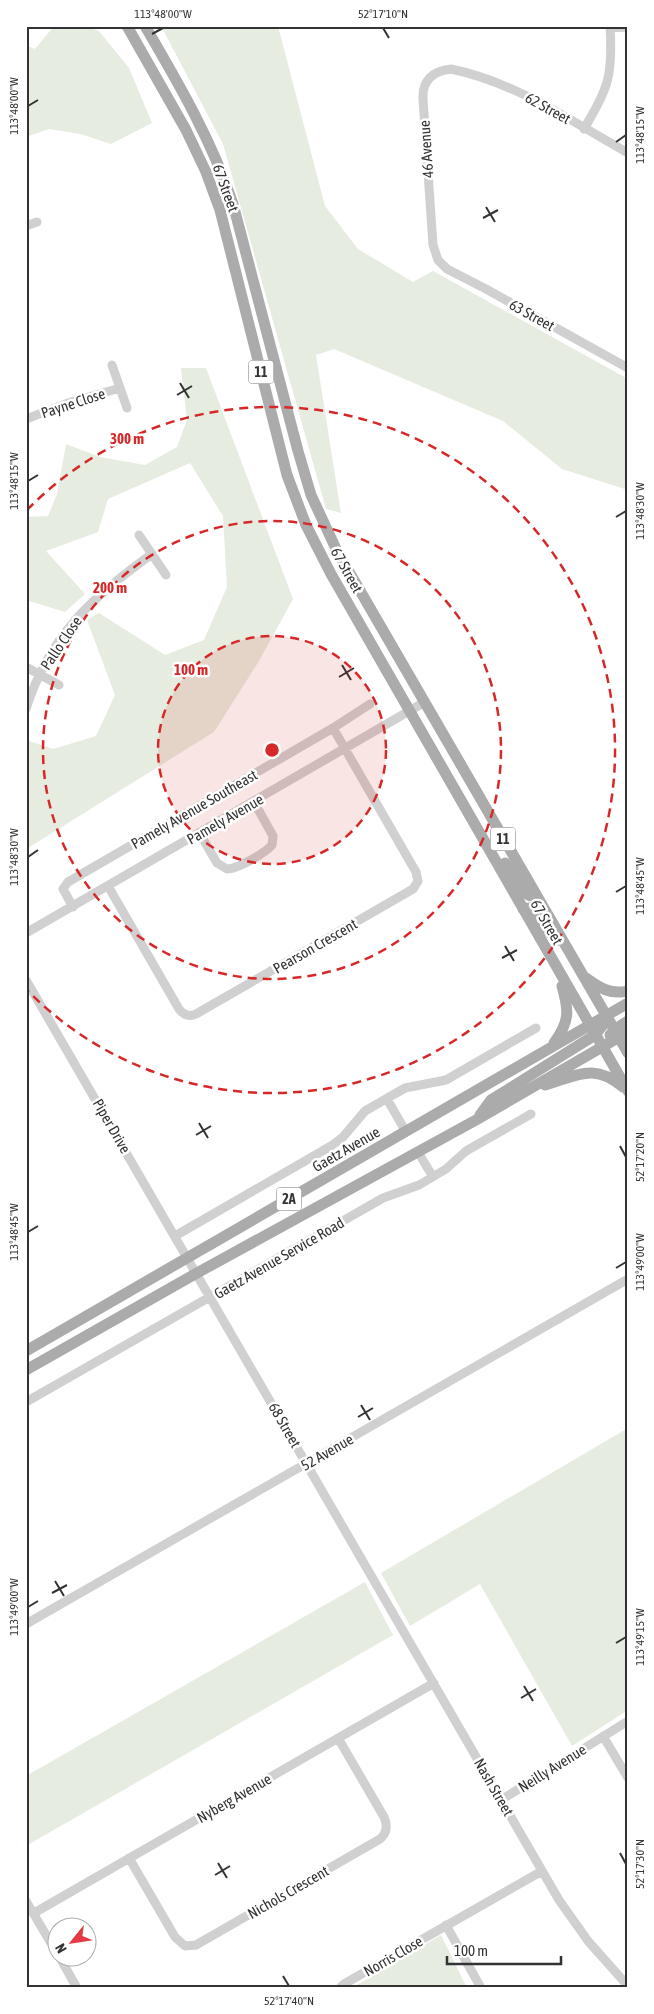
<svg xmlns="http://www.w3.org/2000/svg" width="654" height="2014" viewBox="0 0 654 2014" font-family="'Asap Condensed',sans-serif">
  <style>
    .green { fill: #e6ecdf }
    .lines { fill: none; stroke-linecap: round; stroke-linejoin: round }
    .minor { stroke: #d0d0d0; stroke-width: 9 }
    .major { stroke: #ababab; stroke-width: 11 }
    .ticks { fill: none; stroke: #333; stroke-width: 2 }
    .ring { fill: none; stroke: #d62828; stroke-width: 2.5; stroke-dasharray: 9 6 }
    .labels { text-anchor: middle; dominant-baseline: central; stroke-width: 5; stroke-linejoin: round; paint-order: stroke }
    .shield { fill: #fff; stroke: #707070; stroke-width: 1 }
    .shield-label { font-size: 14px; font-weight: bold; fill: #333 }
    .street-label { font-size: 15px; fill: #333; stroke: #fff }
    .centre { fill: #d62828; stroke: #fff; stroke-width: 2.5 }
    .ring-label { font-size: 15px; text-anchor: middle; font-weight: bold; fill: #d62828; stroke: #fff; stroke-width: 5; stroke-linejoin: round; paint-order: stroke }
    .neatline { fill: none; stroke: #333; stroke-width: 2 }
    .ticks-label { font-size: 12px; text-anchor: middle; fill: #333 }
  </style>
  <rect width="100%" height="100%" fill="#fff"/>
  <path class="green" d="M54,26h31l14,5 30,37 23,55 -41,21 -31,-10 -31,-5 -23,8v-92l9,4z
    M161,26h117l47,180 33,43 55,33 20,-11 195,108v111l-66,-21 -59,-48 -169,-72 -18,6 25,158 -15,-4 -103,-365z
    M181,368h25l87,231 -34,62 -45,71 -186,116 -2,-2v-106l27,9 43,-13 19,-41 -28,-75 12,-7 66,42 39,-15 23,-53 -4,-71 -33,-53 -82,36 -10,33 -52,19 39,43 -20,18 -39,-12v-83l22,-1 9,-22 9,-50 34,13 45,8 32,-18 10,-27z
    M628,1428v282l-56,36 -92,-162 -70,42 -29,-53z
    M365,1582l28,53 -367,211v-70z
    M441,1935l26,53h-115z"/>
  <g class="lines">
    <path class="minor" d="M610,28l18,-1
      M584,129c25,-43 29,-53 26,-103
      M628,153c-57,-32 -113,-71 -177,-84 -18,2 -29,11 -28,30l10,146 5,15 9,9 39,20 142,79
      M26,226l11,-4
      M112,365l15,43
      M26,419l45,-17 49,-14
      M139,535l27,40
      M26,667l33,18
      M26,709c23,-73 66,-112 126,-155
      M200,834l17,29 10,6c11,0 38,-16 45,-24l1,-9 -19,-34
      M108,886l71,123c4,6 11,8 17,5l217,-125 5,-8 -2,-9 -83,-144
      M73,907l-10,-18 5,-7 265,-154 37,-24
      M26,933l397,-230
      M26,980l533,920 29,41 40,45
      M387,1099l19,33
      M418,1152l15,25
      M175,1236l156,-90 12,-9 22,-26 40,-23 41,-8 90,-52
      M26,1402l357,-204 36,-13 27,-16 20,-18 65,-37
      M26,1624l602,-345
      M603,1736l25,42
      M501,1800l127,-79
      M129,1858l46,79 10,9 11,-1 184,-106c7,-6 8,-13 4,-22l-46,-79
      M26,1901l32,54
      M34,1913l400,-230
      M446,1925l35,63
      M59,1956l18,32
      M340,1988l4,-4 198,-113"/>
    <path class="major" d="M127,26l59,104 20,42 14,38 67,265 19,50 25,49 297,517
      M145,26c34,58 67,115 88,178l65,247 13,44 26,56 291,502
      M505,863c8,12 16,35 32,34
      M523,909l6,-1 6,4 10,16 13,12
      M586,978c14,10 24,17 42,13
      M610,1035l4,-5 14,-9
      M554,1043c16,-22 15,-32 8,-57
      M545,1085c32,-9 49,-23 78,2
      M480,1115l11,-15 104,-65 7,-9 4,-11
      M26,1351l602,-348
      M26,1370l171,-97 279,-153 152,-88"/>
  </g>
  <path class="ticks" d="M383,28l6,10M152,34l11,-6M28,106l10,-6M616,142l10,-7M486,207l9,15M483,218l15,-8M180,383l9,15M177,395l15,-9M28,481l10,-6M616,517l10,-6M342,665l9,15M339,677l15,-9M28,857l10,-7M616,892l10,-6M505,946l9,15M502,958l15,-8M199,1123l9,15M196,1135l15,-9M620,1146l6,11M28,1232l10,-6M616,1268l10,-6M361,1405l9,15M358,1417l15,-9M55,1581l9,15M52,1593l15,-8M28,1607l10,-6M616,1643l10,-6M524,1686l9,15M521,1698l15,-9M620,1853l6,11M218,1863l9,15M215,1875l15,-9M283,1976l6,10"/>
  <circle cx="272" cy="750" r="114" fill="#d62828" fill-opacity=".12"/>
  <g class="ring">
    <circle cx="272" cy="750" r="114"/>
    <circle cx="272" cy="750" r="229"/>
    <path d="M27 510A343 343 0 1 1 27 990"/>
  </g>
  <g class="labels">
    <g class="shield">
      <rect x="248.5" y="360.5" width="25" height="23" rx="4"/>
      <rect x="490.5" y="827.5" width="25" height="23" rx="4"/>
      <rect x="276.5" y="1187.5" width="25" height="23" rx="4"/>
    </g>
    <g class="shield-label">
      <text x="261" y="372">11</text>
      <text x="503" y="839">11</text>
      <text x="289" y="1199">2A</text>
    </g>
    <g class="street-label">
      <text transform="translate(548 108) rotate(29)">62 Street</text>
      <text transform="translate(426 149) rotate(-94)">46 Avenue</text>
      <text transform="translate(226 188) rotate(70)">67 Street</text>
      <text transform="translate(532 315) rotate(29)">63 Street</text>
      <text transform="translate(73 403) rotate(-18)">Payne Close</text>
      <text transform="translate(347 570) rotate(61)">67 Street</text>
      <text transform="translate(61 643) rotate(-56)">Pallo Close</text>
      <text transform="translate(194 809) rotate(-30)">Pamely Avenue Southeast</text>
      <text transform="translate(225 819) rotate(-30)">Pamely Avenue</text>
      <text transform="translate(547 922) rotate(60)">67 Street</text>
      <text transform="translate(315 946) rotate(-30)">Pearson Crescent</text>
      <text transform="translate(112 1126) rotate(60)">Piper Drive</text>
      <text transform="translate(346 1149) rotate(-30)">Gaetz Avenue</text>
      <text transform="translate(279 1258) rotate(-30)">Gaetz Avenue Service Road</text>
      <text transform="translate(285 1425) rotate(60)">68 Street</text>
      <text transform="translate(327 1452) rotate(-30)">52 Avenue</text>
      <text transform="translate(552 1768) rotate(-32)">Neilly Avenue</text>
      <text transform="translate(494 1787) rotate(60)">Nash Street</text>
      <text transform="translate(234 1798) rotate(-30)">Nyberg Avenue</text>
      <text transform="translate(288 1892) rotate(-30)">Nichols Crescent</text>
      <text transform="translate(393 1956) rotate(-30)">Norris Close</text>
    </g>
  </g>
  <circle cx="272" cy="750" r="8" class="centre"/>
  <g class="ring-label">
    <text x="127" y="444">300 m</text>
    <text x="110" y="593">200 m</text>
    <text x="191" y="675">100 m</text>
  </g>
  <rect width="654" height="2014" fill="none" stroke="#ffffff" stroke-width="55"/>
  <g transform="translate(72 1942) rotate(240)"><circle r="24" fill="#ffffff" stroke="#adadad"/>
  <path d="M0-4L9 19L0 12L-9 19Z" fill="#e63946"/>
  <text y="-8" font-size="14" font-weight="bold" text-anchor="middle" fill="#333333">N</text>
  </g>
  <path d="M447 1956v8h114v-8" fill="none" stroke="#333333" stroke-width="2.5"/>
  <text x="454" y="1956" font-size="15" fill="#333333" stroke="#ffffff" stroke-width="4" paint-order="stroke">100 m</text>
  <rect x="28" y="28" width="598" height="1958" class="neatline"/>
  <g class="ticks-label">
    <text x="163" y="18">113°48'00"W</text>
    <text x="383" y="18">52°17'10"N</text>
    <text transform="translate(14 106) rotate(-90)" y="4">113°48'00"W</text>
    <text transform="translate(640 135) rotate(-90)" y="4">113°48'15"W</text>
    <text transform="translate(14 481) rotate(-90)" y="4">113°48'15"W</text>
    <text transform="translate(640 511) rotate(-90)" y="4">113°48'30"W</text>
    <text transform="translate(14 857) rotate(-90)" y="4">113°48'30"W</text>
    <text transform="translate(640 886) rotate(-90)" y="4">113°48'45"W</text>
    <text transform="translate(640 1157) rotate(-90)" y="4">52°17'20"N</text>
    <text transform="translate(14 1232) rotate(-90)" y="4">113°48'45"W</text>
    <text transform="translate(640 1262) rotate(-90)" y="4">113°49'00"W</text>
    <text transform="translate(14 1607) rotate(-90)" y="4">113°49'00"W</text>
    <text transform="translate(640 1637) rotate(-90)" y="4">113°49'15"W</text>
    <text transform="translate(640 1864) rotate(-90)" y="4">52°17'30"N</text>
    <text x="289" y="2005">52°17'40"N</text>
  </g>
</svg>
